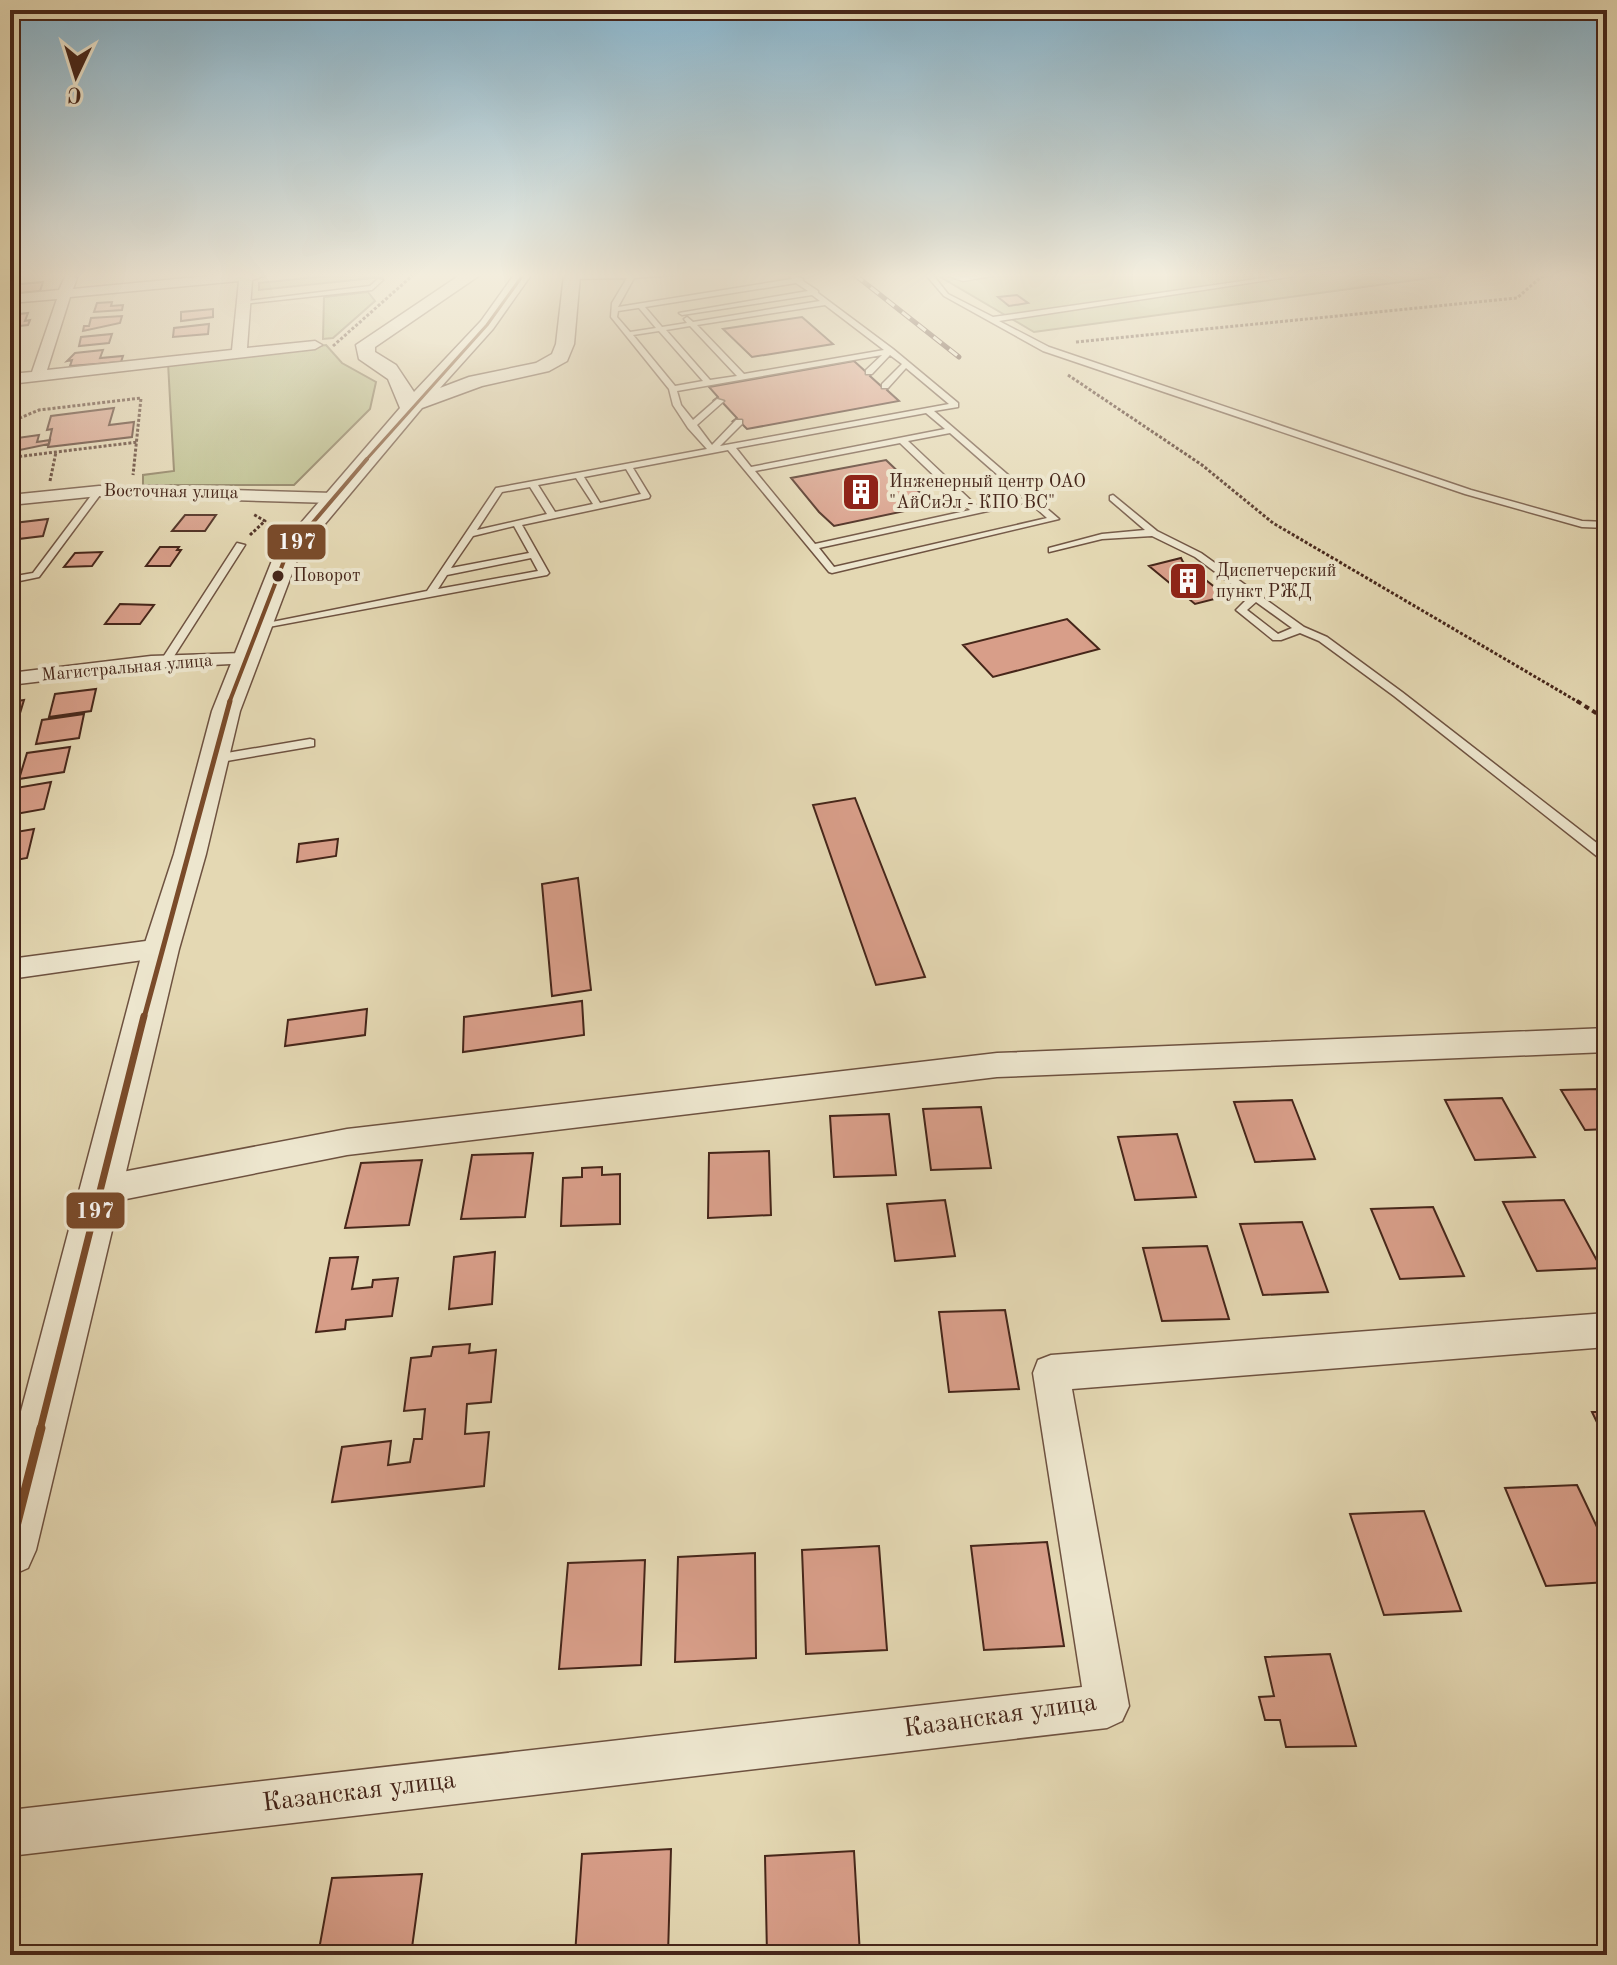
<svg xmlns="http://www.w3.org/2000/svg" width="1617" height="1965" viewBox="0 0 1617 1965" font-family="'Old Standard TT',serif">
  <style>
    .green { fill: #b9bd89; stroke: #807252; stroke-width: 2 }
    .building { fill: #d89e89; stroke: #46261a; stroke-width: 2 }
    .lines { fill: none; stroke-linecap: round; stroke-linejoin: round }
    .service-casing { stroke: #6e5240; stroke-width: 3 }
    .minor-casing { stroke: #6e5240; stroke-width: 3 }
    .tertiary-casing { stroke: #6e5240; stroke-width: 3 }
    .path-far1 { stroke: #46261a; stroke-width: 3; stroke-dasharray: 3 2; stroke-linecap: butt }
    .path { stroke: #46261a; stroke-width: 4; stroke-dasharray: 5 4; stroke-linecap: butt }
    .service { fill: #ede6ce; fill-rule: evenodd }
    .minor { fill: #ede6ce; fill-rule: evenodd }
    .tertiary { fill: #ede6ce; fill-rule: evenodd }
    .rail-casing { stroke: #46261a; stroke-width: 5 }
    .rail { stroke: #ede6ce; stroke-width: 3; stroke-dasharray: 10; stroke-linecap: butt }
    .bus-1-far4-casing { stroke: #ede6ce; stroke-width: 6 }
    .bus-1-far3-casing { stroke: #ede6ce; stroke-width: 8 }
    .bus-1-far2-casing { stroke: #ede6ce; stroke-width: 10 }
    .bus-1-far1-casing { stroke: #ede6ce; stroke-width: 13 }
    .bus-1-casing { stroke: #ede6ce; stroke-width: 15 }
    .bus-1-far4 { stroke: #7a4b2a; stroke-width: 3 }
    .bus-1-far3 { stroke: #7a4b2a; stroke-width: 4 }
    .bus-1-far2 { stroke: #7a4b2a; stroke-width: 5 }
    .bus-1-far1 { stroke: #7a4b2a; stroke-width: 7 }
    .bus-1 { stroke: #7a4b2a; stroke-width: 9 }
    .bus-dot { fill: #46261a; stroke: #ede6ce; stroke-width: 3 }
    .labels { text-anchor: middle; dominant-baseline: central; stroke-width: 8; stroke-linejoin: round; paint-order: stroke }
    .far-poi-label { font-size: 18px; fill: #46261a; stroke: #ede6ce; text-anchor: start }
    .far-street-label { font-size: 18px; fill: #46261a; stroke: #ede6ce }
    .far-bus-label { font-size: 18px; fill: #46261a; stroke: #ede6ce; text-anchor: start }
    .near-street-label { font-size: 26px; fill: #46261a; stroke: #ede6ce }
    .line-badge { stroke: #ede6ce; stroke-width: 3 }
    .badge-label { font-size: 22px; text-anchor: middle; font-weight: bold; fill: #fff }
  </style>
  <rect width="100%" height="100%" fill="#e4d8b3"/>
  <filter id="stains"><feTurbulence type="fractalNoise" baseFrequency=".0025" numOctaves="4"/><feColorMatrix values="0 0 0 0 .2 0 0 0 0 .09 0 0 0 0 .02 0 0 0 .5 -.17"/></filter>
  <radialGradient id="worn" r=".72"><stop offset=".6" stop-color="#630" stop-opacity="0"/><stop offset="1" stop-color="#630" stop-opacity=".3"/></radialGradient>
  <path class="green" d="M337,275l46,2 -124,13v-7z
    M937,275h515l-418,57z
    M368,292l7,9 -42,37 -10,1 1,-42z
    M326,345l16,18 34,19 -6,27 -76,76h-151v-10l31,-4 -6,-108z"/>
  <path class="building" d="M43,282l-3,9 -30,3v-9z
    M1017,295l11,8 -19,3 -11,-9z
    M112,302l-1,4 12,-1 -1,5 -28,2 3,-9z
    M213,309v8l-32,4v-9z
    M28,313l-3,8 5,-1 -2,5 -18,2v-12z
    M122,316l-2,7 -37,8 1,-5h5l2,-8z
    M802,317l31,27 -81,13 -29,-28z
    M209,324l-1,10 -35,3 1,-9z
    M112,334l-3,9 -30,3 2,-9z
    M103,350l-3,8 23,-2 -2,6 -51,4 2,-6 -5,1 8,-8z
    M854,361l11,10 8,1 -3,4 11,10 8,1 -2,3 12,11 -152,28 -6,-6 -8,-2 4,-3 -15,-16 -8,-2 4,-3 -9,-10z
    M114,408l-5,17 25,-3 -2,15 -84,10 4,-18 -5,1 4,-14z
    M39,435l-2,7 13,-2 -1,4 -39,8v-13z
    M886,460l47,45 -99,21 -15,-14 -28,-34z
    M185,515h31l-11,16h-33z
    M48,519l-5,17 -33,4 4,-17z
    M160,547h19l-2,3h4l-11,16h-24z
    M102,552l-10,14 -28,1 11,-14z
    M1181,558l2,4 43,34 -31,8 -46,-38z
    M120,604l34,1 -14,19h-35z
    M1067,619l32,30 -106,28 -30,-32z
    M96,689l-5,22 -42,6 6,-23z
    M24,700l-7,23 -7,1v-22z
    M84,714l-5,24 -43,6 6,-24z
    M70,747l-6,25 -45,7 8,-26z
    M51,782l-7,27 -34,6v-26z
    M855,798l70,179 -49,8 -63,-180z
    M34,829l-7,29 -17,3v-28z
    M338,839l-2,17 -39,6 2,-18z
    M578,878l13,112 -39,6 -10,-112z
    M582,1001l2,34 -121,17 1,-35z
    M367,1009l-2,26 -80,11 3,-26z
    M1599,1089l8,12v28l-22,1 -24,-40z
    M1502,1098l33,59 -60,3 -30,-60z
    M1292,1100l23,59 -60,3 -21,-60z
    M981,1107l10,61 -60,2 -8,-61z
    M889,1114l7,61 -62,2 -4,-61z
    M1177,1134l19,63 -61,3 -17,-63z
    M769,1151l2,64 -63,3 1,-65z
    M533,1153l-8,64 -64,2 11,-64z
    M422,1160l-13,65 -64,3 16,-65z
    M602,1167v8l18,-1v50l-59,2 2,-48 19,-1v-9z
    M945,1200l10,56 -60,5 -8,-57z
    M1564,1200l37,68 -64,3 -34,-69z
    M1433,1207l31,69 -64,3 -29,-70z
    M1302,1222l26,70 -65,3 -23,-71z
    M1207,1246l22,73 -67,2 -19,-73z
    M495,1252l-3,52 -43,5 5,-52z
    M358,1257l-6,32 20,-2 1,-7 25,-2 -6,38 -46,4 -1,9 -29,3 14,-74z
    M1005,1310l14,79 -70,3 -10,-80z
    M470,1344l-1,9 27,-3 -5,52 -24,2 -2,30 24,-2 -5,54 -152,16 10,-55 49,-6 -3,24 22,-3 4,-23h8l3,-30 -21,2 7,-53 20,-2 2,-9z
    M1592,1412h15v31z
    M1577,1485l30,63v34l-61,4 -41,-98z
    M1424,1511l37,100 -77,4 -34,-101z
    M1047,1542l17,104 -80,4 -13,-104z
    M879,1546l8,104 -81,4 -4,-104z
    M755,1553l1,105 -81,4 3,-105z
    M645,1560l-4,105 -82,4 9,-106z
    M1330,1654l26,92 -70,1 -6,-27h-15l-6,-23 15,-1 -9,-39z
    M671,1849l-3,106h-93l7,-101z
    M854,1851l6,104h-93l-2,-99z
    M422,1874l-11,81h-93l14,-77z"/>
  <g class="lines">
    <defs>
      <path id="service" d="M673,275l-39,3 -16,29 174,-28 -2,-2 3,-2 10,4v2l15,10v2l75,56 65,54v4l-24,4 125,108 -227,54 -3,-1 -101,-122 -95,18 17,28 -1,2 -127,27 27,48 -2,2 -294,55 -1,-2 5,-3 170,-34 69,-103 211,-39 -19,-21 -15,-23 -4,-16 -58,-72 1,-14 15,-25 -56,1 -3,-2 3,-2zM796,283l12,8 -129,22 3,2 130,-20 8,6 -127,21 -6,-5 -3,2 3,4 -25,4 -17,-20zM825,305l59,45 -140,24 -47,-49zM638,308h1l17,20 -26,4 -13,-15 1,-6zM690,326l47,50 -27,4 -44,-50zM659,331l44,50 -28,5 -42,-51zM882,355l-16,15v4h6l18,-19 12,9 -20,20v4h6l18,-20 43,36 -229,42 22,-22v-4h-6l-24,25 -15,-20 27,-24 -7,-2 -24,21 -12,-15 -4,-14zM926,413l19,16 -194,38 -15,-19zM950,433l74,65 -45,10 -71,-67zM900,443l70,67 -155,34 -60,-73zM626,469l15,25 -41,9 -16,-26zM576,478l17,26 -38,8 -17,-27zM530,487l17,27 -70,16 25,-38zM1029,502l18,16 -213,49 -15,-19zM514,526l15,27 -78,15 22,-32zM531,558l7,13 -100,18 9,-14z
        M926,275h7l15,19 45,23 291,-42h17l-302,46 50,26 422,143 111,31 25,1v6l-25,-1 -117,-33 -422,-143 -99,-55z
        M946,275l17,2 34,-2 -34,6z
        M378,279l5,1 -11,10 -129,14 -3,-2 130,-16z
        M96,489l7,2 -64,86 -29,6v-6l23,-4z
        M1113,495l44,36 44,22 103,74 23,10 75,55 205,159v11l-4,-1 -209,-165 -75,-55 -19,-8 -19,7h-8l-37,-30 13,-13 -54,-40 -43,-21 -50,3 -53,13v-4l53,-14 43,-4 -35,-30v-4zM1256,602l36,26 -14,6 -31,-24z
        M237,543l8,2 -76,119h-8l-1,-2z
        M310,739l4,1v6l-99,17 -6,-4 6,-4z"/>
      <path id="minor" d="M66,275l11,3 -4,11 145,-14h48l-14,5 -5,68 68,-7 7,4 -7,4 -305,35v-10l22,-2 25,-73 -47,4v-8l49,-5zM239,281l-7,69 -185,20 23,-73z
        M99,486l234,7 9,5 -9,5 -234,-7 -89,9v-10z
        M244,653l7,2 4,4 -4,4 -100,5 -141,17v-12l141,-17z
        M161,939l10,3 4,7 -4,7 -161,23v-20z
        M1607,1028v24l-610,25 -650,78 -246,49 -11,-4 -5,-10 5,-10 11,-4 246,-47 650,-76z
        M1607,1313v34l-535,42 57,317 -7,15 -15,7 -1097,128v-46l1072,-123 -49,-314 5,-13 13,-5z"/>
      <path id="tertiary" d="M460,275h20l-105,72v5l21,13 18,27 67,-71 33,-46h17l-38,54 -53,59 29,-11 67,-14 16,-9 4,-10 8,-69h16l-6,69 -7,17 -18,10 -67,15 -60,22 -123,147 -59,156 -34,143 -27,95 -143,601 -8,18 -18,8v-123l133,-504 31,-95 38,-143 63,-158 125,-145 -12,-29 -29,-20 -3,-14z"/>
    </defs>
    <use href="#service" class="service-casing"/>
    <use href="#minor" class="minor-casing"/>
    <use href="#tertiary" class="tertiary-casing"/>
    <path class="path-far1" d="M1076,342l441,-44 24,-21 11,-2
      M333,346l80,-71
      M1068,375l134,90 71,58 307,180
      M10,422l29,-12 102,-12 -8,77
      M10,472l5,-15 123,-15
      M50,481l6,-29
      M250,535l15,-14 -12,-7"/>
    <path class="path" d="M1577,701l30,19"/>
    <use href="#service" class="service"/>
    <use href="#minor" class="minor"/>
    <use href="#tertiary" class="tertiary"/>
    <defs>
      <path id="rail" d="M855,275l104,82"/>
    </defs>
    <use href="#rail" class="rail-casing"/>
    <use href="#rail" class="rail"/>
    <defs>
      <path id="bus-1-far4" d="M365,461l122,-136 36,-50"/>
      <path id="bus-1-far3" d="M229,703l58,-150 80,-94"/>
      <path id="bus-1-far2" d="M144,1018l86,-317"/>
      <path id="bus-1-far1" d="M40,1430l104,-414"/>
      <path id="bus-1" d="M10,1550l31,-122"/>
    </defs>
    <use href="#bus-1-far4" class="bus-1-far4-casing"/>
    <use href="#bus-1-far3" class="bus-1-far3-casing"/>
    <use href="#bus-1-far2" class="bus-1-far2-casing"/>
    <use href="#bus-1-far1" class="bus-1-far1-casing"/>
    <use href="#bus-1" class="bus-1-casing"/>
    <use href="#bus-1-far4" class="bus-1-far4"/>
    <use href="#bus-1-far3" class="bus-1-far3"/>
    <use href="#bus-1-far2" class="bus-1-far2"/>
    <use href="#bus-1-far1" class="bus-1-far1"/>
    <use href="#bus-1" class="bus-1"/>
  </g>
  <linearGradient id="sky" x2="0" y2="1"><stop stop-color="#87b6d0"/><stop offset="0.5" stop-color="#f3eddd"/><stop offset="1" stop-color="#f3eddd" stop-opacity="0"/></linearGradient>
  <rect width="1617" height="550" fill="url(#sky)"/>
  <defs>
    <symbol id="building-square" viewBox="-11 -11 22 22"><rect x="-9" y="-9" width="18" height="18" rx="4" fill="#8f2418" stroke="#ede6ce"/><path d="M-4-6H4V6H1V3H-1V6H-4ZM-2.5-4.3h1.7v1.8h-1.7ZM.8-4.3h1.7v1.8H.8ZM-2.5-1h1.7V.8h-1.7ZM.8-1h1.7V.8H.8Z" fill="#fff"/></symbol>
  </defs>
  <g fill-rule="evenodd">
    <use href="#building-square" x="839" y="470" width="44" height="44"/>
    <use href="#building-square" x="1166" y="559" width="44" height="44"/>
  </g>
  <circle class="bus-dot" cx="278" cy="576" r="7"/>
  <g class="labels">
    <g class="far-poi-label">
      <text x="889" y="482">Инженерный центр ОАО<tspan x="889" dy="21">"АйСиЭл - КПО ВС"</tspan></text>
      <text x="1216" y="571">Диспетчерский<tspan x="1216" dy="21">пункт РЖД</tspan></text>
    </g>
    <g class="far-street-label">
      <text transform="translate(171 492) rotate(1)">Восточная улица</text>
      <text transform="translate(127 668) rotate(-5)">Магистральная улица</text>
    </g>
    <g class="far-bus-label">
      <text x="293" y="576">Поворот</text>
    </g>
    <g class="near-street-label">
      <text transform="translate(1000 1716) rotate(-8)">Казанская улица</text>
      <text transform="translate(359 1792) rotate(-7)">Казанская улица</text>
    </g>
  </g>
  <g class="line-badge">
    <rect x="266" y="523" width="61" height="38" rx="8" fill="#7a4b2a"/>
    <rect x="65" y="1191" width="61" height="39" rx="8" fill="#7a4b2a"/>
  </g>
  <g class="badge-label">
    <text x="297" y="549">197</text>
    <text x="95" y="1218">197</text>
  </g>
  <rect width="1617" height="1965" fill="none" stroke="#e4d8b3" stroke-width="40"/>
  <rect x="12" y="12" width="1593" height="1941" fill="none" stroke="#46261a" stroke-width="4"/>
  <rect x="20" y="20" width="1577" height="1925" fill="none" stroke="#46261a" stroke-width="2"/>
  <g transform="translate(76 76) rotate(184)" stroke="#ede6ce" stroke-width="6" paint-order="stroke">
  <path d="M0-6L14 30L0 20L-14 30Z" fill="#46261a"/>
  <text y="-12" font-size="22" font-weight="bold" text-anchor="middle" fill="#46261a">С</text>
  </g>
  <rect width="100%" height="100%" filter="url(#stains)"/>
  <rect width="100%" height="100%" fill="url(#worn)"/>
</svg>
